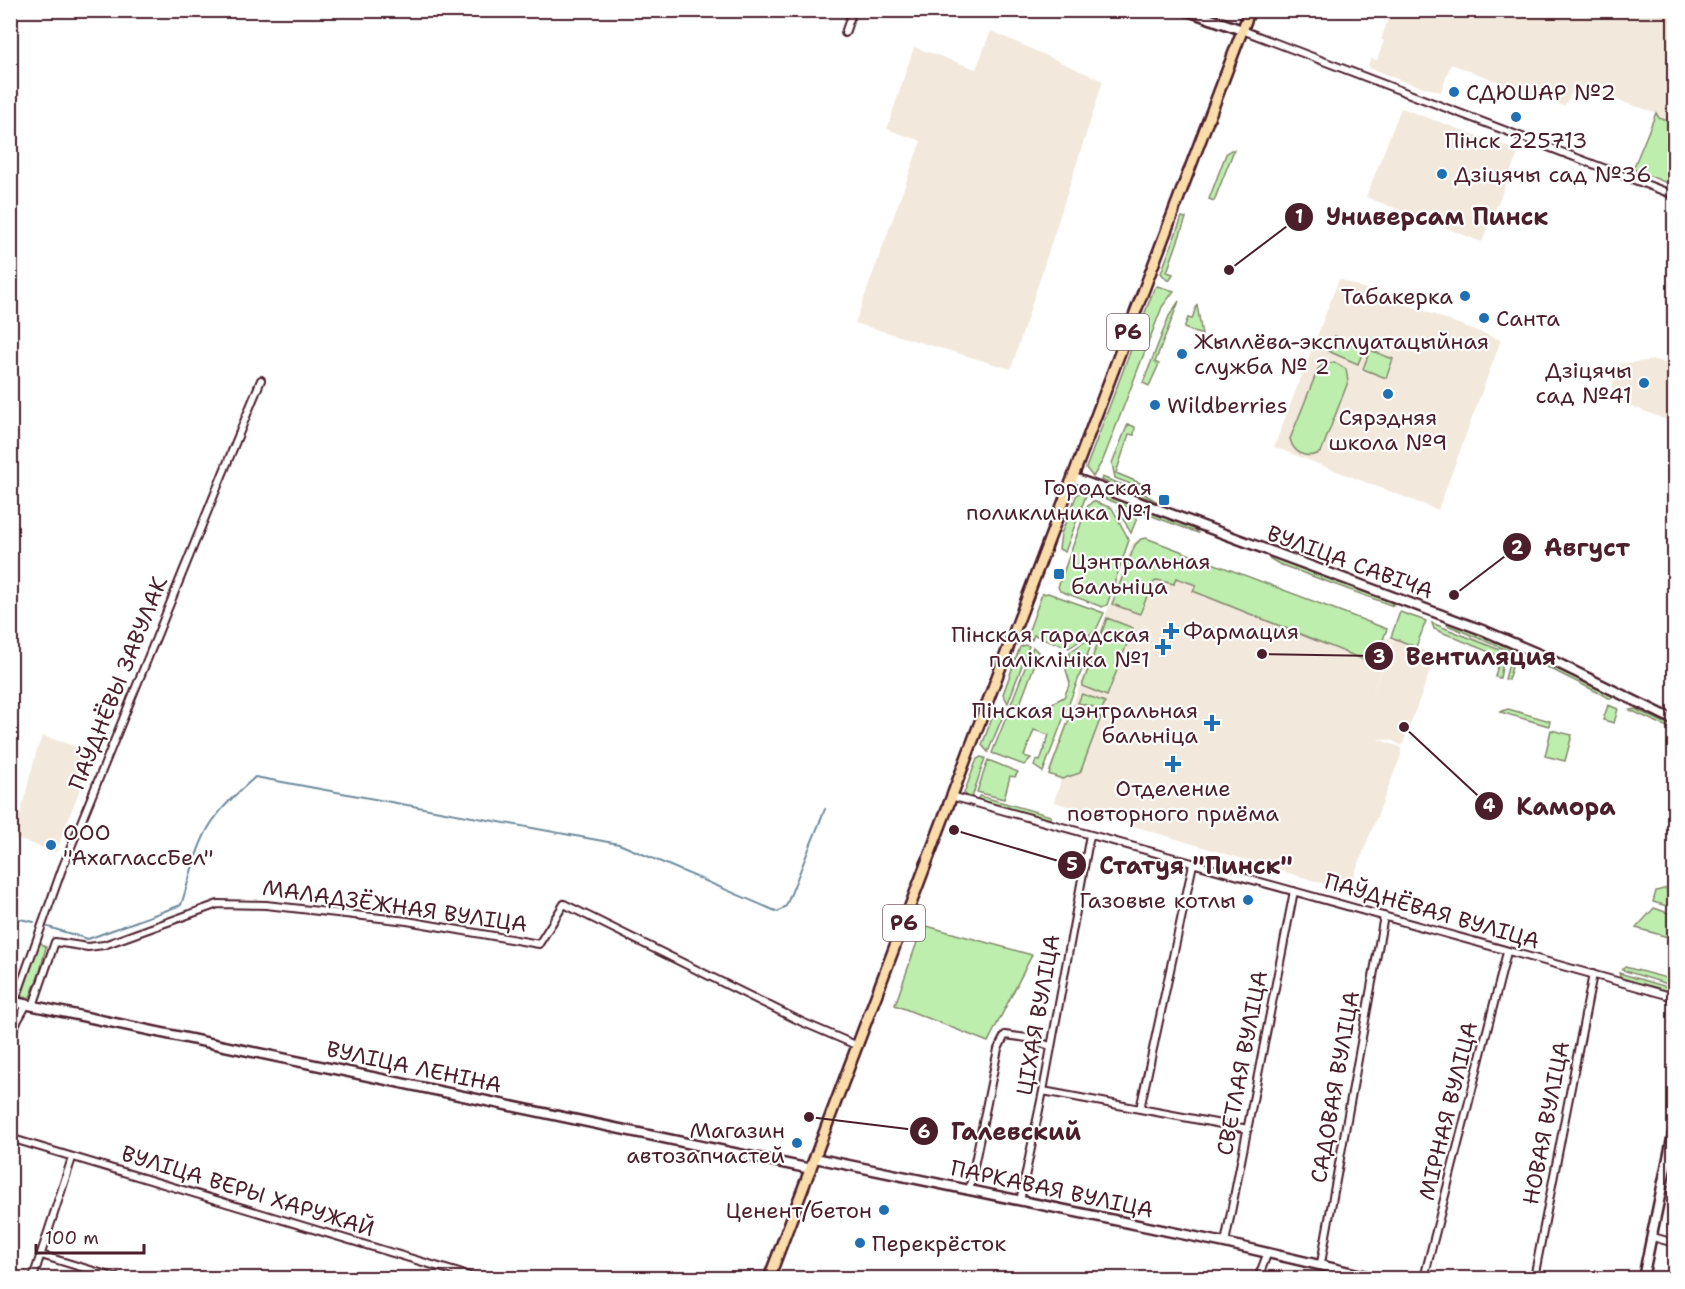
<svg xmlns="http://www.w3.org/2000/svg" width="1685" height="1289" viewBox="0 0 1685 1289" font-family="'Shantell Sans',sans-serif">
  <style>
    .built { fill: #f2e9dc }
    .green { fill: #bdeeae; stroke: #84866c; stroke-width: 1.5 }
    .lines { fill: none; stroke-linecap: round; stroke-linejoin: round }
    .stream { stroke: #6d8a9a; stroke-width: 2 }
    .street-casing { stroke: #4a1f2b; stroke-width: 10 }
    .secondary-casing { stroke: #4a1f2b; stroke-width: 13 }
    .primary-casing { stroke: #4a1f2b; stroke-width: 14 }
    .street { stroke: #fff; stroke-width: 6 }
    .secondary { stroke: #fff; stroke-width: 8 }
    .primary { stroke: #faddab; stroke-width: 9 }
    .poi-dot { fill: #1f6fb2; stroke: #fff; stroke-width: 2 }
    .labels { text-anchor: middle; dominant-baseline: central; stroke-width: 4.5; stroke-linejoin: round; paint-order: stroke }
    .shield { fill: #fff; stroke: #80626b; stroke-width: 1.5 }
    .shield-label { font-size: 21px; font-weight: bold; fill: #4a1f2b }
    .poi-label { font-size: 22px; fill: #4a1f2b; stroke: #fff; text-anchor: start }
    .street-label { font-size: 22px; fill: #4a1f2b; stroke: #fff }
    .leader { fill: none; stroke: #4a1f2b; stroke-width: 2 }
    .callout-dot { fill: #4a1f2b; stroke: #fff; stroke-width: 2 }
    .mark-label { font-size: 18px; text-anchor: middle; font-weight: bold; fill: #fff }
    .callout-label { font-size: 24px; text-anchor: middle; font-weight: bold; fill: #4a1f2b; stroke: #fff; stroke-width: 4.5; stroke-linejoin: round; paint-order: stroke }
  </style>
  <rect width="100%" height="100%" fill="#fff"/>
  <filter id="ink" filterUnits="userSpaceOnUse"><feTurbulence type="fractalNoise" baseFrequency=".0167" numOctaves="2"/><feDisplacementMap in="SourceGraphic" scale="12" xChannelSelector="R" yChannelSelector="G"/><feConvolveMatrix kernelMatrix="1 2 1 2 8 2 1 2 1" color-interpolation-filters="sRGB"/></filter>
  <g filter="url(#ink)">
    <path class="built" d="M1385,11h289v112l-15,-5 -3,-5 -80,-27 -12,20 -113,-42 -10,28 -39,-11 -32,-13 -2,-4 3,-5 6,1 7,-19 -3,-2 9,-26z
      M991,31l112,50 -92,288 -156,-46 66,-182 -34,-12 27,-82 62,22z
      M1401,108l118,43 -37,91 -116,-45z
      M1339,279l162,61 -63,170 -164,-63z
      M1655,360l19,6v57l-65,-26 10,-33z
      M1137,540l256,100 -27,71 28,-72 42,16 -34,91 -11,-6 -14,-1 24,8v8l-53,136 -294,-89 7,-22 -14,-5 85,-231z
      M43,736l51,16 -38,100 -42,-14 23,-89z"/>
    <path class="green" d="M1656,113l3,5 15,5v63l-41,-17z
      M1231,150h3l-20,51 -5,-2 17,-45z
      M1182,217l4,1 -19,54 6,2 -3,6h-3l-6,-7z
      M1157,286l17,5 -12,16 -59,153 -10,17 -7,-9 68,-179z
      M1179,301l-24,61 4,2 -10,22 -6,-3 26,-67z
      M1197,304l5,31 -18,-7 4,-10 4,1z
      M1335,336l29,13 -6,15 -30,-13z
      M1370,350l23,9 -7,19 -23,-9z
      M1334,362l12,7 2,13 -27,70c-14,8 -27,2 -31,-13l28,-70 6,-5z
      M1128,424l7,3 -1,8 -5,-1 -13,39 24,10 -2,4 -23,-9 -3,-15z
      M1102,477l39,15 18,11 -58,-23z
      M1088,490l-23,62 -6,-3 2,-15 16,-40z
      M1096,491l97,35 5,7 -103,-38z
      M1093,501l19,7 17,32 -22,65 -5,2 -42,-16 -2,-4 29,-80z
      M1118,510l19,8 -6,15z
      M1146,538l241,91 -11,29 -3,3 -11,-2 -169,-68 3,-6 -20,-7 -2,6 -17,-4 -5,4 -12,30 -28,-10 23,-59 6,-6z
      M1274,557l117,45 2,4 -114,-42 -10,-6z
      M1048,593l56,20 -8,17 -27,18 -35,-13 -2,5 -4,-5 1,-5 13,-36z
      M1400,612l26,9 -10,26 -25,-10z
      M1107,618l26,10 -26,68 -25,-10z
      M1448,622l69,29 4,5 -74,-31z
      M1432,623l73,29 -5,26 -5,-1 3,-13 -4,-10 -60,-25z
      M1095,635l-52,137 -9,-6 2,-6 4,1 9,-26 -15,-5 -10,26 7,2 -7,7 -32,-12 15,-38 17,3 40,-21 6,-14 -4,-13 4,-18z
      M1025,645l4,1 -21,57 -5,-9 17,-47z
      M1033,647l6,6 -19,51h-9z
      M1511,656l10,4 -4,5 -4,-1 -5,16 -3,-1z
      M1536,658l77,37 -2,4 -80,-40z
      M1082,694l23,8 -4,10 -7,-5 -16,-4z
      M1608,705l10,4 -4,14 -11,-3z
      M1074,706l13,8 14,3 -21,56 -18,6 -13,-5z
      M1508,709l42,12 -1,5 -49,-14z
      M1635,709l39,18v3l-44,-20z
      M999,710l6,1 -17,41 -6,-7 12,-32z
      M1551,730l21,5 -7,26 -20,-5z
      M981,757l4,1 -14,42 -7,-7 13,-34z
      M988,760l30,12 -3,5 -5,-1 -6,23 -27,-7z
      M980,796l71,20v3l-76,-18z
      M1667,888l7,1v19l-21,-6 3,-11z
      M1654,908l20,7 -6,22 -32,-9z
      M923,925l109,30 -44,87 -93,-37z
      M41,943l5,4 -6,25 -10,25 -9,1 16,-53z
      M1625,967l49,13v6l-52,-16z
      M1619,973l55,16v5l-53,-15z"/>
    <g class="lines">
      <path class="stream" d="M10,917l24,5
        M48,927l40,12 93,-34c9,-27 15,-59 31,-83 12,-18 28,-31 43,-45l364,67 159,68 8,-6 39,-97"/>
      <defs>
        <path id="street" d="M1242,30l432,165
          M845,33l8,-23
          M951,796l723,201
          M15,1001l47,-132 199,-489
          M33,1006l22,-64 33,5 16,-2 114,-41 48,1 141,16 132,23 25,-40 238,118 56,24
          M10,1034l17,-30
          M1043,1091l205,38
          M1140,1109l53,-245
          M10,1138l466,140
          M969,1191l29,-142 7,-14 22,3 23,8
          M1020,1201l23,-110 47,-256
          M1653,1237l21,6
          M1225,1243l69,-352
          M41,1255l76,23
          M1321,1263l63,-347
          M33,1278l39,-120
          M1258,1278l10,-26
          M1424,1278l83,-326
          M1534,1278l59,-304"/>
        <path id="secondary" d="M1185,10l57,20
          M1074,478l411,153 56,24 133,65
          M10,1001l801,168
          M1674,1101v10
          M815,1158l410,85 150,35
          M1643,1278l31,-149"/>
        <path id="primary" d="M769,1278l481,-1268"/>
      </defs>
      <use href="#street" class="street-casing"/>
      <use href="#secondary" class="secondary-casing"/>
      <use href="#primary" class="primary-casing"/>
      <use href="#street" class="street"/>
      <use href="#secondary" class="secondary"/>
      <use href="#primary" class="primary"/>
    </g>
  </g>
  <g class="poi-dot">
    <circle cx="1454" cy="92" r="6"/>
    <circle cx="1516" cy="117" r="6"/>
    <circle cx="1442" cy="174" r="6"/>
    <circle cx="1465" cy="296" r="6"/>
    <circle cx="1484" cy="318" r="6"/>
    <circle cx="1182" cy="354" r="6"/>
    <circle cx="1644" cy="383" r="6"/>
    <circle cx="1388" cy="394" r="6"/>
    <circle cx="1155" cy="405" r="6"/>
    <rect x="1158" y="494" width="12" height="12" rx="3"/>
    <rect x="1053" y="568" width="12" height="12" rx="3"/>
    <path d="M1168 622h6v6h6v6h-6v6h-6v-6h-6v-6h6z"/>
    <path d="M1160 638h6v6h6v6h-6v6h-6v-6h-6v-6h6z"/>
    <path d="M1209 714h6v6h6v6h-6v6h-6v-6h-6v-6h6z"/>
    <path d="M1170 755h6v6h6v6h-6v6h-6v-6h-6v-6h6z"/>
    <circle cx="51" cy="845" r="6"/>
    <circle cx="1248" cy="900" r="6"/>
    <circle cx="797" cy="1143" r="6"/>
    <circle cx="884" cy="1210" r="6"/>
    <circle cx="860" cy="1243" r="6"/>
  </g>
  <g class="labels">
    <g class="shield">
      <rect x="1107" y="314" width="42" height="36" rx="4.5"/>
      <rect x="883" y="905" width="42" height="36" rx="4.5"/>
    </g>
    <g class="shield-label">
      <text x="1128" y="332">Р6</text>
      <text x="904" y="923">Р6</text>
    </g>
    <g class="poi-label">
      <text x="1466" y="92">СДЮШАР №2</text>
      <text x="1516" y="140" text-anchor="middle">Пінск 225713</text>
      <text x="1454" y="174">Дзіцячы сад №36</text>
      <text x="1453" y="296" text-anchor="end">Табакерка</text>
      <text x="1496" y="318">Санта</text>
      <text x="1194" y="341">Жыллёва-эксплуатацыйная<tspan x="1194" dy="25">служба № 2</tspan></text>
      <text x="1632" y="370" text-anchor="end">Дзіцячы<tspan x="1632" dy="25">сад №41</tspan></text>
      <text x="1167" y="405">Wildberries</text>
      <text x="1388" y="417" text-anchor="middle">Сярэдняя<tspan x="1388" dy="25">школа №9</tspan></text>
      <text x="1152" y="487" text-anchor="end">Городская<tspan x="1152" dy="25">поликлиника №1</tspan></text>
      <text x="1071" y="561">Цэнтральная<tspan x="1071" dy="25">бальніца</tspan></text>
      <text x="1183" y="631">Фармация</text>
      <text x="1150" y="634" text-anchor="end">Пінская гарадская<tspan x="1150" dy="25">паліклініка №1</tspan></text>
      <text x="1198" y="710" text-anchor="end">Пінская цэнтральная<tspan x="1198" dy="25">бальніца</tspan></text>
      <text x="1173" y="788" text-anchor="middle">Отделение<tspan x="1173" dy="25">повторного приёма</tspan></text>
      <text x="63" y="832">ООО<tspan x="63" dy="25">"АхаглассБел"</tspan></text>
      <text x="1236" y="900" text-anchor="end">Газовые котлы</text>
      <text x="785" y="1130" text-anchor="end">Магазин<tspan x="785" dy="25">автозапчастей</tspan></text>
      <text x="872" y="1210" text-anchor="end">Ценент/бетон</text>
      <text x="872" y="1243">Перекрёсток</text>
    </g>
    <g class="street-label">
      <text transform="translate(1350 562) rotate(20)">ВУЛІЦА САВІЧА</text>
      <text transform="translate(118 683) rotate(-68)">ПАЎДНЁВЫ ЗАВУЛАК</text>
      <text transform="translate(395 906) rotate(8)">МАЛАДЗЁЖНАЯ ВУЛІЦА</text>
      <text transform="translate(1432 911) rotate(16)">ПАЎДНЁВАЯ ВУЛІЦА</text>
      <text transform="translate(1038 1015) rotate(-80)">ЦІХАЯ ВУЛІЦА</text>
      <text transform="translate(1242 1063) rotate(-79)">СВЕТЛАЯ ВУЛІЦА</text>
      <text transform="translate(414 1067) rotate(12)">ВУЛІЦА ЛЕНІНА</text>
      <text transform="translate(1335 1087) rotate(-80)">САДОВАЯ ВУЛІЦА</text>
      <text transform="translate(1448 1111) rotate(-76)">МІРНАЯ ВУЛІЦА</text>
      <text transform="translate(1546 1123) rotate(-79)">НОВАЯ ВУЛІЦА</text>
      <text transform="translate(1052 1189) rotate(12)">ПАРКАВАЯ ВУЛІЦА</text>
      <text transform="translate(248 1191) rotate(17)">ВУЛІЦА ВЕРЫ ХАРУЖАЙ</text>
    </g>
  </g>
  <path class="leader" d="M1229 270L1299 217M1454 595L1517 547M1262 654L1379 656M1404 727L1489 806M954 830L1072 865M809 1117L924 1131"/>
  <g class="callout-dot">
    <circle cx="1229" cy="270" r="6"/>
    <circle cx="1454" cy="595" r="6"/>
    <circle cx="1262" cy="654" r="6"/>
    <circle cx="1404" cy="727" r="6"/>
    <circle cx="954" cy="830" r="6"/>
    <circle cx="809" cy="1117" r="6"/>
    <circle cx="1299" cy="217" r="15"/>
    <circle cx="1517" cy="547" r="15"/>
    <circle cx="1379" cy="656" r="15"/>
    <circle cx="1489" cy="806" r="15"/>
    <circle cx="1072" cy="865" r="15"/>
    <circle cx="924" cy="1131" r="15"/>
  </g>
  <g class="mark-label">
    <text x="1299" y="223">1</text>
    <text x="1517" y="554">2</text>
    <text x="1379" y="663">3</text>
    <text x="1489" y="812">4</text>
    <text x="1072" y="871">5</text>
    <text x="924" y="1138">6</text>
  </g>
  <g class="callout-label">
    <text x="1437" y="225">Универсам Пинск</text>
    <text x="1587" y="556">Август</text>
    <text x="1481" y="665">Вентиляция</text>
    <text x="1566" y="815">Камора</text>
    <text x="1196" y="874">Статуя "Пинск"</text>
    <text x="1016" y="1140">Галевский</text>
  </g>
  <rect width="1685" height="1289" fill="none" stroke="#fff" stroke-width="36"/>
  <rect x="18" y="18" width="1649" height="1253" fill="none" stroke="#4a1f2b" stroke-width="2" filter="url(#ink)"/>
  <path d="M36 1244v9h108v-9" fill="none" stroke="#4a1f2b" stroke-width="3"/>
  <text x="45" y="1244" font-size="18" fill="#4a1f2b" stroke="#ffffff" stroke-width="4.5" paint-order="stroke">100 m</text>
</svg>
